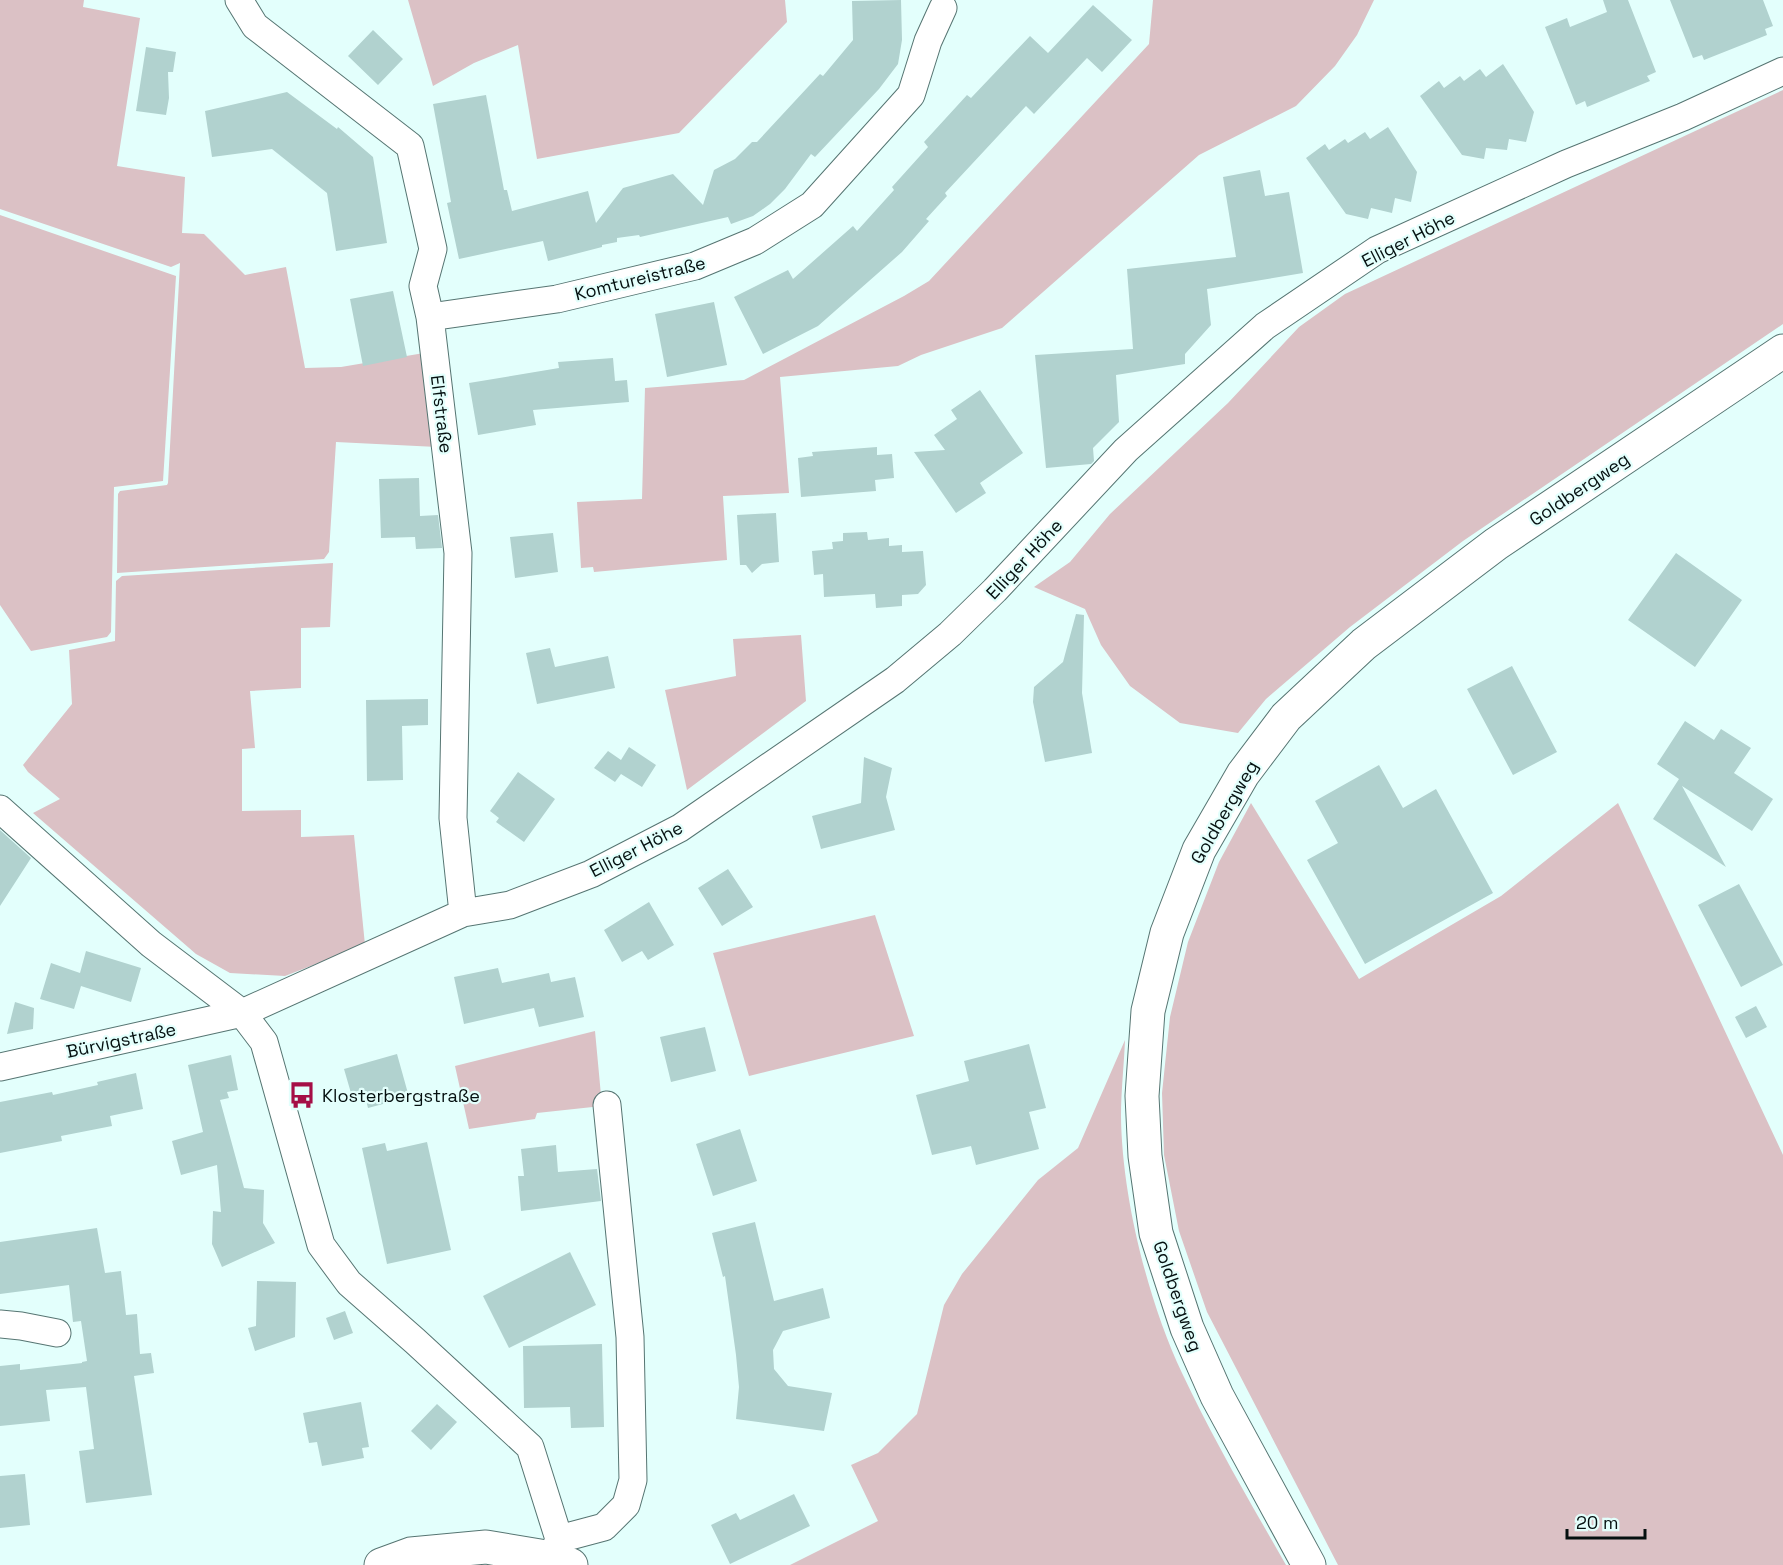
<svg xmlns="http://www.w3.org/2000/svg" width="1783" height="1565" viewBox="0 0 1783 1565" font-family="'Space Grotesk',sans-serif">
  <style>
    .green { fill: #dbc1c5 }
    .building { fill: #b1d2cf }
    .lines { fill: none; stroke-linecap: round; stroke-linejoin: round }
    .street-casing { stroke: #567572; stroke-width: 29 }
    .secondary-casing { stroke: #567572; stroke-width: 35 }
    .street { stroke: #fff; stroke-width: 27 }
    .secondary { stroke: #fff; stroke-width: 33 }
    .labels { text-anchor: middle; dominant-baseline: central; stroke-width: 4.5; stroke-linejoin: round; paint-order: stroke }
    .street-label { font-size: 18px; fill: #051010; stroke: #e3fffc }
    .poi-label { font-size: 18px; fill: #051010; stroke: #e3fffc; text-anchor: start }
  </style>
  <rect width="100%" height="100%" fill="#e3fffc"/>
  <path class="green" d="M0,0h84l-1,7 57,11 -23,148 68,11 -3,56 22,1 41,41 41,-8 19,101 36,-1 83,-14 13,94 -101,-5 -7,110 -5,7 -207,14 1,-79 2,-3 47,-6 1,-2 12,-220 -9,4 -171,-58z
    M408,0h377l2,22 -108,111 -142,26 -19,-114 -44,18 -41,23z
    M1153,0h221l-17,35 -22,31 -39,40 -97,49 -197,173 -81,27 -23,11 -118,11 9,116 -66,3 4,64 -133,12 -1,-5 -12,1 -4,-66 65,-3 3,-111 99,-8 160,-84 25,-15 220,-237z
    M1783,90v234l-320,217 -113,86 -84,72 -28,34 -58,-10 -50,-37 -29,-41 -16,-36 -51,-22 36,-25 40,-48 118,-111 71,-76 46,-33z
    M0,215l176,61 -13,205 -49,6 -3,145 -4,5 -76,14 -31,-46z
    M333,563l-3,64 -29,1v60l-51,3 5,57 -13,1v62l59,-1v27l53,-2 11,110 -80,31 -55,-3 -34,-19 -163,-141 27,-14 -32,-27 -5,-7 49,-61 -3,-54 46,-9 1,-60 6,-5z
    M801,635l5,66 -119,89 -22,-100 71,-14 -3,-37z
    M1251,803l108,176 142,-83 117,-93 165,352v410h-445l-131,-253 -28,-81 -15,-76 -2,-62 8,-76 18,-75 31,-80z
    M875,915l39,121 -165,40 -36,-123z
    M595,1031l7,75 -65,7 -2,6 -66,10 -14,-63z
    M1125,1040c-1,25 -4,51 -4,77 1,80 27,184 61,256 31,66 68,129 104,192h-496l88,-44 -27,-56 27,-12 39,-39 27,-109 18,-31 76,-94 40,-32z"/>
  <path class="building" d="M901,0l1,40 -4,24 -19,25 -64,68 -4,-3 -26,35 -15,15 -17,12 -22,8 -3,-7 -88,20 -1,-2 -22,3v4l-15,3v2l-54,14 -5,-20 -84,18 -12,-56 4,-1 -18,-98 53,-9 18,95h3l5,21 76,-20 8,32 27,-35 50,-14 30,31 11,-35 21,-11 17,-17h5l63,-68 3,2 30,-36 -1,-39z
    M1603,0h25l28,72 -9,4 3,5 -63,26 -2,-6 -9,4 -31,-78 22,-9 3,9 37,-15z
    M1670,0h93l10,26 -8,3 2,6 -63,25 -2,-5 -9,3z
    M1093,5l39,35 -30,32 -15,-14 -53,56 -8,-8 -81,87 2,3 -21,23 3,2 -27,31 -84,74 -55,28 -29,-57 54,-27 5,9 60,-53 4,5 37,-41 -2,-3 36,-40 -4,-5 43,-47 4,3 59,-62 18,17z
    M373,30l30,29 -25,26 -30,-29z
    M146,47l30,5 -3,20h-5l1,26 -3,17 -30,-4z
    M1503,64l31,48 -8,30 -17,-3 -2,11 -21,-2 -2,11 -22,-4 -42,-59 19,-15 5,7 16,-12 4,5 16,-12 6,8z
    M287,92l50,37 1,-2 35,30 14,86 -51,8 -9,-58 -55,-44 -60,8 -7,-46z
    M1388,127l29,45 -6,30 -16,-4 -3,15 -21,-5 -3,11 -22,-5 -40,-56 19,-14 4,6 16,-11 3,4 17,-11 5,7z
    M1260,170l5,26 24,-4 14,81 -96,16 4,36 -26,29v10l-69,11 3,47 -26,26 1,13 -3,3 -45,4 -11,-113 98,-6 -6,-80 109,-12 -13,-80z
    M393,291l14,66 -44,9 -13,-67z
    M714,302l13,63 -60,12 -12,-63z
    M613,358l2,23 12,-1 2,22 -96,8 3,15 -58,10 -9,-52 90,-15 -1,-6z
    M980,390l43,63 -43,30 6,10 -30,20 -42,-61 31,-2 -11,-15 23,-16 -6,-9z
    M877,447v8l15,-1 2,24 -19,2 1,11 -75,6 -3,-39 15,-2 -1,-4z
    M419,478l1,38 18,-1 4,33 -26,1 -1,-12 -34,1 -2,-59z
    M776,513l3,49 -17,2 -10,9 -6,-8h-6l-3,-50z
    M867,532l1,8 21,-2v8l13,-1v7l21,-1 3,34 -8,9 -16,1v11l-26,2 -1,-14 -51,3 -1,-23 -9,1 -2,-24 21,-2 -1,-7 11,-1v-8z
    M553,533l5,39 -43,6 -5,-41z
    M1676,553l66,47 -47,67 -67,-47z
    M1076,614l8,1 -2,78 10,60 -47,9 -12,-60 1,-15 29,-25z
    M550,648l5,19 53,-11 7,32 -78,16 -11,-51z
    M1512,666l45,86 -44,23 -46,-86z
    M428,699v26l-26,1 1,54 -36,1 -1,-81z
    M1685,721l29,19 7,-11 30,19 -17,25 39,26 -21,32 -70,-45 44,81 -73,-48 26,-40 -22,-15z
    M629,747l27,18 -14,22 -21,-13 -6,8 -21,-14 14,-17 13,9z
    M864,757l28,11 -6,29 9,33 -74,19 -9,-33 49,-13z
    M1379,765l24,43 33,-19 57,104 -128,71 -58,-104 31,-17 -23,-42z
    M518,772l37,27 -31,43 -28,-20 3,-4 -9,-7z
    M0,830l31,28 -31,48z
    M728,869l25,38 -31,19 -24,-38z
    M1739,884l44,81 -42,22 -43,-82z
    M649,902l25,43 -26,15 -6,-9 -20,11 -18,-32z
    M86,951l55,17 -10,34 -50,-16 -7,23 -34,-10 11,-36 29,10z
    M498,968l4,15 47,-10 2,9 24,-5 9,40 -45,10 -5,-19 -70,16 -10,-47z
    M15,1002l19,6 -1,21 -26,5z
    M1756,1006l11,21 -21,11 -11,-21z
    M705,1027l11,44 -45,11 -11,-45z
    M1029,1044l17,64 -17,4 10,37 -63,16 -5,-19 -39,9 -16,-60 53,-14 -5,-20z
    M397,1054l12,43 -41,11 -3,-12 -12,4 -9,-31z
    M231,1055l7,35 -11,2 2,6 -9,2 24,88 20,2 -1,33 12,20 -53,24 -10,-23 1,-33 8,1 -4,-47 -36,10 -9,-34 31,-9 -15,-67z
    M136,1073l7,36 -33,7 2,10 -51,10 1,5 -62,12v-51l52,-10 1,3 45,-10 -1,-3z
    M740,1129l17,52 -44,15 -17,-52z
    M427,1142l24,108 -64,14 -25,-116 23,-5 2,8z
    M556,1145l2,27 39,-3 4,32 -80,10 -3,-35h6l-3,-27z
    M755,1222l19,79 49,-13 7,30 -47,13 -10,19 1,19 14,17 44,7 -8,38 -88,-12 3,-32 -3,-32 -11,-79 -2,1 -11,-44z
    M97,1228l8,45 16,-2 5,44 11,-1 3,40 11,-1 3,20 -20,3 18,119 -66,8 -7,-52 15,-2 -8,-62 -40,3 4,31 -50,5v-60l20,-2v6l62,-7v-1l5,-1 -6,-40 -8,1 -4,-37 -69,9v-52z
    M570,1252l26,53 -87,43 -26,-52z
    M257,1281l39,1 -1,55 -40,14 -7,-23 8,-2z
    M345,1311l8,22 -19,7 -8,-22z
    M602,1344l2,83 -33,1 -1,-21 -46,1 -1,-62z
    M361,1402l8,45 -7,1 2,10 -42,8 -5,-24 -8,1 -6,-30z
    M437,1404l20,18 -26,28 -20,-19z
    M25,1474l5,51 -30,3v-52z
    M794,1494l16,32 -80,38 -19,-39 25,-12 4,7z"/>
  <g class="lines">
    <defs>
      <path id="street" d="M239,0l16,26 155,120 23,103 -10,37 7,31 28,236 -5,265 10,95
        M430,317l127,-18 138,-33 60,-25 57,-36 99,-110 17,-54 15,-33
        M0,809l151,135 91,69 22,29 57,203 28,38 66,58 115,106 29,92 -7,19
        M0,1067l242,-54 221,-100 47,-8 81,-31 89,-46 215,-148 55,-46 45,-44 131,-140 139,-124 112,-76 189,-86 117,-47 100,-46
        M0,1324l21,2 36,7
        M559,1539l45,-12 22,-22 7,-25 -3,-143 -23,-232"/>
      <path id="secondary" d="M381,1565l30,-11 75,-7 66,11 19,7
        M1309,1565l-92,-169 -30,-68 -31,-95 -11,-77 -3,-60 6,-85 19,-78 32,-83 44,-76 43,-57 78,-73 132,-100 287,-193"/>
    </defs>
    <use href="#street" class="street-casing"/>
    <use href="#secondary" class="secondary-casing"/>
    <use href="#street" class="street"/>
    <use href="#secondary" class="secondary"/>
  </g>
  <defs>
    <symbol id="bus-bare" viewBox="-9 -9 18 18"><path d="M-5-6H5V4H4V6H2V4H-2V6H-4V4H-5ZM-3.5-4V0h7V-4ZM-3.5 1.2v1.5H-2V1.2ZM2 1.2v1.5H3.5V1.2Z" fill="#a50e46" stroke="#e3fffc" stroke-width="2.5" paint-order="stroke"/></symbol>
  </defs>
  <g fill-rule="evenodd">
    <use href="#bus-bare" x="283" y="1076" width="38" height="38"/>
  </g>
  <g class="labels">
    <g class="street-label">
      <text transform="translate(1408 239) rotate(-27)">Elliger Höhe</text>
      <text transform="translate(640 278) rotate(-14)">Komtureistraße</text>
      <text transform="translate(442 414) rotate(83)">Elfstraße</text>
      <text transform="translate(1579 489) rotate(-34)">Goldbergweg</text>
      <text transform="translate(1024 559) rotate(-47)">Elliger Höhe</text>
      <text transform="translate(1224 812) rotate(-60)">Goldbergweg</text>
      <text transform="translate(636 849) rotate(-27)">Elliger Höhe</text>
      <text transform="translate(121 1040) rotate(-12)">Bürvigstraße</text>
      <text transform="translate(1178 1296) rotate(71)">Goldbergweg</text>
    </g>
    <g class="poi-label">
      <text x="322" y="1095">Klosterbergstraße</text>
    </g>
  </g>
  <path d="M1567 1529v9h78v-9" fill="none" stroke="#051010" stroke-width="3"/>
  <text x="1576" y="1529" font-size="18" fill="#051010" stroke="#e3fffc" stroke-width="4.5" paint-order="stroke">20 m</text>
</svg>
